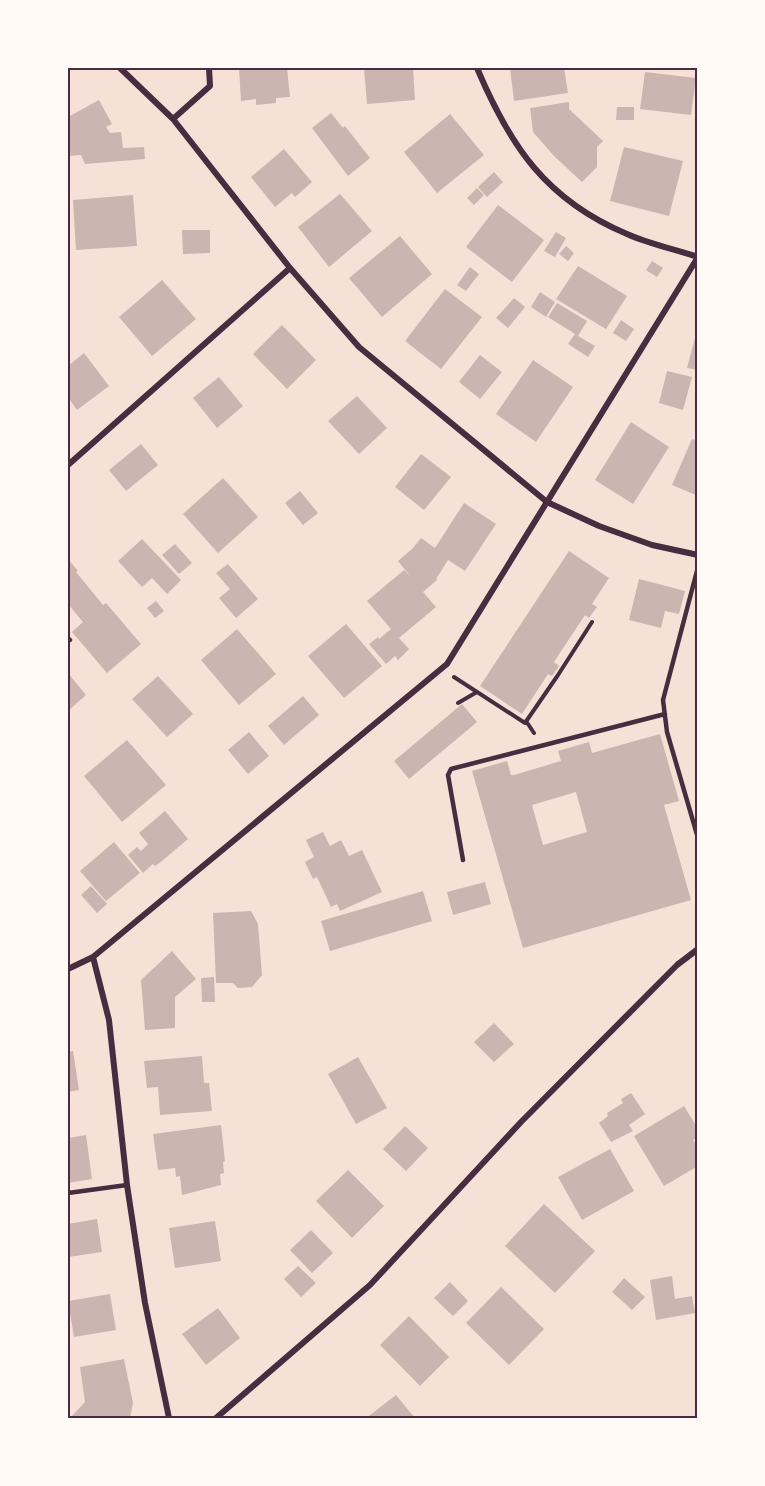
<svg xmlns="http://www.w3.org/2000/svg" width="765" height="1486" viewBox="0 0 765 1486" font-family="Raleway,sans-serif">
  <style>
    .building { fill: #ccb4b1; fill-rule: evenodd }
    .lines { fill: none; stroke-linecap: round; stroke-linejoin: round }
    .path { stroke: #4a2c40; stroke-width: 4 }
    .service { stroke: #4a2c40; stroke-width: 4.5 }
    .minor { stroke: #4a2c40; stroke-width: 6 }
    .neatline { fill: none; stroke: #4a2c40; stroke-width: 2 }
  </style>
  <rect width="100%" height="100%" fill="#f7e1d7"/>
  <path class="building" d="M239,68h48l3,29 -14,1v5l-20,2v-6l-15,2z
    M364,68h49l2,32 -48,4z
    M510,68h54l4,25 -54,8z
    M645,72l51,6 -5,37 -51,-6z
    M99,100l13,24 -6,3 4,6 11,-1 2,16 21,-1 1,12 -60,5 -4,-9 -13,1v-39z
    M569,102v7l34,32 -6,6v20l-15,15 -28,-26 -21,-24 -3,-24z
    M617,107h17v13h-18z
    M331,113l12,15 2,-2 25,32 -22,18 -36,-48z
    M450,114l34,41 -47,38 -33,-41z
    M624,147l59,14 -14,55 -59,-15z
    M284,149l28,33 -17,15 -3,-4 -17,14 -24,-30z
    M494,172l9,10 -16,15 -9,-10z
    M477,188l7,7 -10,10 -7,-7z
    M340,194l32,37 -43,36 -31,-40z
    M133,195l4,51 -61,4 -3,-50z
    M498,205l46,35 -32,42 -46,-35z
    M182,230h28v23l-27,1z
    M556,232l10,6 -11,19 -11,-6z
    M400,236l32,38 -50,43 -33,-39z
    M566,246l8,7 -6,8 -9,-7z
    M652,261l11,7 -6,9 -11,-7z
    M578,266l49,30 -21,33 -50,-30z
    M470,267l9,7 -13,17 -9,-6z
    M162,280l34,39 -44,37 -33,-39z
    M445,289l37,28 -41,52 -36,-28z
    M540,292l15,10 -9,15 -15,-10z
    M514,298l11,9 -17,21 -12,-10z
    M557,303l30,18 -9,15 17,10 -7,11 -20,-13 7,-10 -27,-17z
    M621,320l13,9 -8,12 -13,-8z
    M282,325l34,35 -29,29 -34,-35z
    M697,330h1v40l-11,-2z
    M84,353l25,33 -32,24 -9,-13v-31z
    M480,355l22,17 -22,27 -21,-17z
    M533,360l40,27 -37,55 -40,-28z
    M667,371l25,6 -9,33 -24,-7z
    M219,377l24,29 -26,22 -24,-30z
    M357,396l30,32 -28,26 -31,-33z
    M631,422l38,25 -36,57 -38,-24z
    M692,439l6,2v55l-26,-11z
    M141,444l17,21 -32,26 -17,-21z
    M421,454l30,23 -27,33 -29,-23z
    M223,478l35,39 -40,36 -35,-39z
    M300,491l18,22 -15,12 -18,-22z
    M464,503l32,21 -31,47 -17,-11 -12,19 1,1 -14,12 13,15 -37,31 10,11 -11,11 -3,-4 -9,8 -17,-20 9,-7 1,2 12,-10 -24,-28 37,-31 6,6 -12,-15 14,-12 9,-11 14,10z
    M142,539l39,41 -14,14 -15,-16 -10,9 -24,-26z
    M175,544l17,19 -13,11 -17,-19z
    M569,551l40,27 -17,26 5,3 -8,11 -4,-3 -31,47 5,4 -7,10 -4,-2 -26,40 -42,-28z
    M68,559l10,12 -2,1 27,33 3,-2 35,41 -34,29 -35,-41 11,-10 -15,-18z
    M228,564l30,35 -22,19 -17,-20 11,-9 -14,-16z
    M639,579l46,12 -6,23 -14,-3 -4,17 -32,-8z
    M156,601l8,10 -9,7 -8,-10z
    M346,624l36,42 -38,32 -36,-42z
    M237,629l39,45 -37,31 -38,-45z
    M68,673l18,22 -18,16z
    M158,676l35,38 -26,23 -35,-38z
    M303,696l16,19 -35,30 -16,-19z
    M462,704l15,18 -68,57 -15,-18z
    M249,732l20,24 -21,18 -20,-24z
    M660,734l19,67 -15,4 27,95 -168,48 -51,-177 35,-10 4,14h3l47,-14 -3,-10 31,-9 3,11zM576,792l11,40 -44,13 -11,-40z
    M127,740l39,45 -44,37 -38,-46z
    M165,811l23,28 -26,22 -7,5 -2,-2 -10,9 -15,-18 9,-8 4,4 7,-7 -9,-11z
    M323,832l7,14 11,-6 8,16 13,-6 20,42 -42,19 -3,-7 -6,3 -14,-30 -4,2 -8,-17 9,-5 -8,-17z
    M114,842l26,31 -34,28 -26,-30z
    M485,882l6,22 -38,11 -6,-23z
    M91,886l16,18 -10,9 -16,-18z
    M423,891l9,30 -102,30 -9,-30z
    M251,911l7,13 4,51 -10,12 -14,1 -5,-5h-17l-3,-70z
    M172,951l24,28 -21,18v31l-30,2 -4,-50z
    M214,977l1,25h-13l-1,-24z
    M494,1023l20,21 -20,18 -20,-20z
    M73,1051l6,39 -11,2v-40z
    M202,1056l2,27h5l3,28 -52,4 -2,-28 -11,1 -3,-27z
    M358,1057l29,51 -31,16 -28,-50z
    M631,1093l14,21 -16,11 4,6 -22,11 -12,-19 9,-7 -1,-3 16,-10 -2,-4z
    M684,1106l14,23v8l-5,3 5,8v18l-34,20 -30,-50z
    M221,1125l4,36 -2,1 1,11 -4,1 1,11 -39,10 -2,-19 -4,1 -1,-9 -17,2 -5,-36z
    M405,1126l23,22 -22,23 -23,-22z
    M86,1135l6,44 -24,4v-45z
    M610,1149l24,42 -52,29 -24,-43z
    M348,1170l36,36 -32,32 -36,-37z
    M544,1204l51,47 -40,42 -50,-47z
    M97,1219l5,33 -34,5v-33z
    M215,1221l6,40 -46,7 -6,-40z
    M311,1230l22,23 -21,20 -22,-23z
    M298,1266l18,17 -15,14 -17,-18z
    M672,1276l3,23 17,-3 3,17 -39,7 -6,-40z
    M624,1278l21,19 -13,13 -20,-18z
    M450,1282l18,19 -15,15 -19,-18z
    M501,1287l43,42 -35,36 -43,-42z
    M110,1294l6,36 -42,7 -6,-36z
    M218,1308l22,30 -34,27 -24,-31z
    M409,1316l40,41 -29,29 -40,-41z
    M124,1359l9,44 -3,15h-60l15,-16 -5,-35z
    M396,1395l19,23h-49l8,-6z"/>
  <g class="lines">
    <path class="path" d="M454,677l71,46 33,-48 34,-53
      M458,703l19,-11
      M526,721l8,12"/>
    <path class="service" d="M698,567l-35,133 4,32 31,106
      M68,638l2,2
      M463,860l-15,-85 3,-6 214,-55
      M68,1193l59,-8"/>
    <path class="minor" d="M120,68l53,51 117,149 69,79 188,155 52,24 53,19 46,10
      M477,68c33,78 69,132 150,166 22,10 47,15 71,23
      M173,119l37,-33 -1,-18
      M68,465l222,-197
      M93,957l16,63 18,165 18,118 24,115
      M68,969l25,-12 354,-293 251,-407
      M216,1418l154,-133 151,-163 156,-157 21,-16"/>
  </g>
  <rect width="765" height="1486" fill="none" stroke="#fffaf5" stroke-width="138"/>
  <rect x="69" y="69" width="627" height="1348" class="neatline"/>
</svg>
